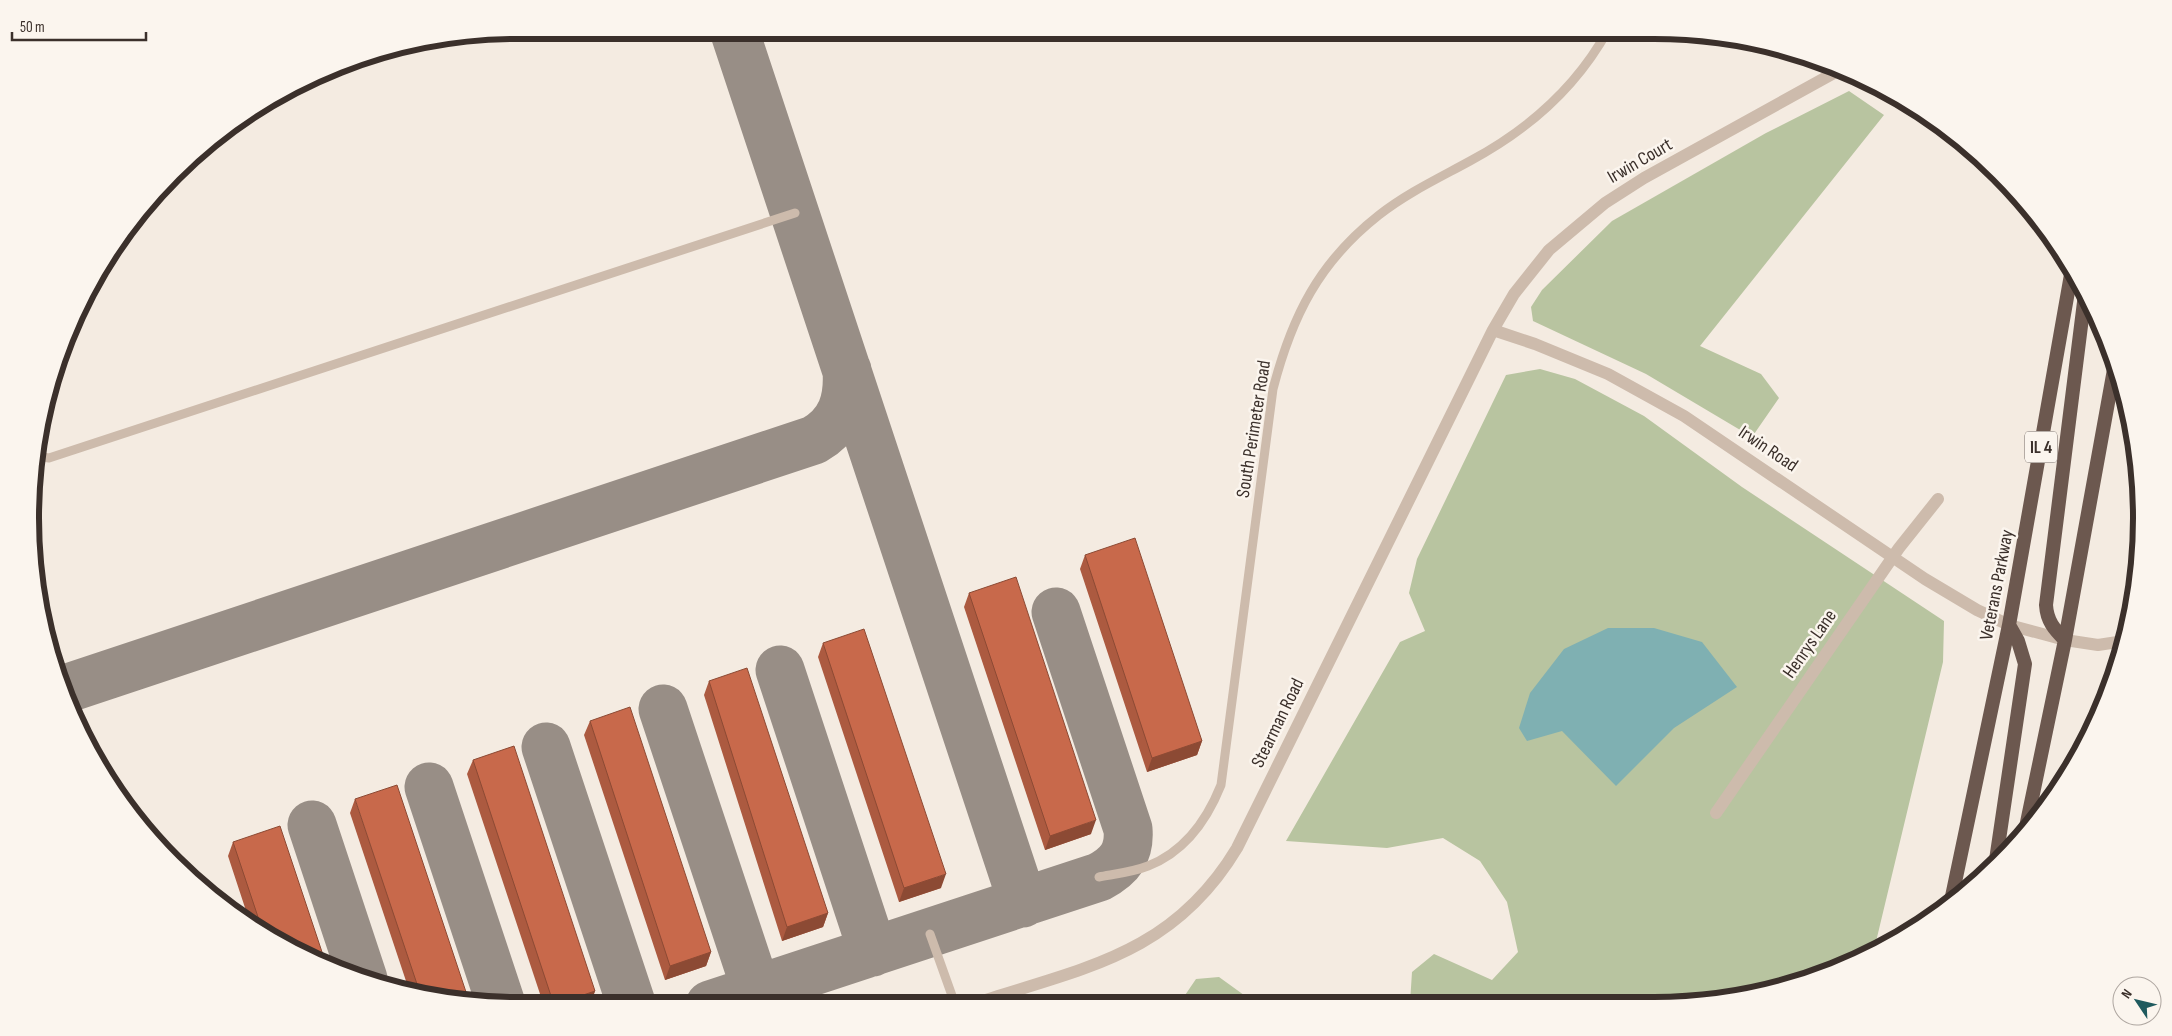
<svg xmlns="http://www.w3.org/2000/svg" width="2172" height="1036" viewBox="0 0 2172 1036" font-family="'Sofia Sans Condensed',sans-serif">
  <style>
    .green { fill: #b8c4a0 }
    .water { fill: #7fb0b2 }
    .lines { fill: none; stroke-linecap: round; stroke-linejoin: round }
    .taxiway { stroke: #988e86; stroke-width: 49 }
    .service { stroke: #cdbbac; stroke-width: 9 }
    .minor { stroke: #cdbbac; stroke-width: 12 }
    .trunk { stroke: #6c584f; stroke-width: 14 }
    .wall { fill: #ac5a40 }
    .shaded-wall { fill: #8c4a34 }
    .building { fill: #c8694b; stroke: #8c4a34 }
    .labels { text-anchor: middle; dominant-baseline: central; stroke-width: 5; stroke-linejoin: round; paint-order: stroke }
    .shield { fill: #fbf5ee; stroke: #756b66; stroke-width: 1 }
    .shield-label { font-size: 18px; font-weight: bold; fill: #3b302b }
    .street-label { font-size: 19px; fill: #3b302b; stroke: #fbf5ee }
    .rim { fill: none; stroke: #3b302b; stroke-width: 6 }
  </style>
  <rect width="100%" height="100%" fill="#f4ebe1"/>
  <path class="green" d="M1849,91l35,24 -184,231 61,28 18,24 -27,39 -106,-63 -113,-53 -2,-14 11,-17 70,-69 154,-88z
    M1540,369l35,10 69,37 98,71 202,134 -1,41 -69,288 -33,19 -123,33 -308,1 2,-31 22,-18 58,26 26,-28 -11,-50 -27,-41 -37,-23 -56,10 -101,-7 114,-199 25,-11 -16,-38 8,-34 89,-184z
    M1219,977l36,26 -76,1 17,-25z"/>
  <path class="water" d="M1608,628h46l48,14 35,45 -63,41 -58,58 -54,-55 -35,10 -8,-13 11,-35 34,-44z"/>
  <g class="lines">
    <path class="taxiway" d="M734,30l289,873
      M780,670l93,282
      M62,690l752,-250c28,-16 35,-40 33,-70
      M663,709l93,280
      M546,747l86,259
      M429,787l72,217
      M312,825l51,154
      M710,1005l389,-128c21,-11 31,-24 29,-48l-72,-217"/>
    <path class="service" d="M35,456l14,2 746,-245
      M1099,877c16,-3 34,-5 49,-11 36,-14 59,-46 73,-81l52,-396c19,-73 46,-127 106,-174 28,-22 60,-37 91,-54 58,-31 106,-73 138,-131
      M930,934l25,70"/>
    <path class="minor" d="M1493,330l42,14 73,30 76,42 241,163 52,31 32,15 56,15 33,5 26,-4
      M1716,813l183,-265 39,-49
      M973,1004c110,-36 200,-49 264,-156l256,-518 21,-36 35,-44 56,-47 39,-25 199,-110"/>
    <path class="trunk" d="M2065,640c-11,-11 -18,-19 -19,-35l39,-311
      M2025,832l40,-192 50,-276
      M1996,860l29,-196 -7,-23 -9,-16
      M1950,906l59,-281 63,-356"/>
  </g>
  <path class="wall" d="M1085,555l117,186 -5,14 -50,17 -67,-203z
    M969,593l122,241 -46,16 -81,-243z
    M823,643l118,245 -42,14 -81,-245z
    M709,681l119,232 -5,14 -41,14 -78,-246z
    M590,721l121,231 -5,14 -41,14 -81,-245z
    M473,760l122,231 -5,14 -46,1 -77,-232z
    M355,799l68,198 -13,-4 -60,-180z
    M233,842l94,125 -76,-41 -23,-70z"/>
  <path class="shaded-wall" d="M1202,741l-5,14 -50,17 5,-14z
    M1096,820l-5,14 -46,16 5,-14z
    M946,874l-5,14 -42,14 5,-14z
    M828,913l-5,14 -41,14 5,-14z
    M711,952l-5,14 -41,14 5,-14z
    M595,991l-5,14 -36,1v-1z"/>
  <path class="building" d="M1135,538l67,203 -50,17 -67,-203z
    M1016,577l80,243 -46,16 -81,-243z
    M864,629l82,245 -42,14 -81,-245z
    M747,668l81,245 -41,14 -78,-246z
    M630,707l81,245 -41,14 -80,-245z
    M514,746l81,245 -41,14 -81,-245z
    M397,785l72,216 -48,-5 -66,-197z
    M280,826l47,141 -64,-35 -30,-90z"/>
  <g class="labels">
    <rect class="shield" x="2025" y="431.5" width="32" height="31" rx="4"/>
    <g class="shield-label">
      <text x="2041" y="447">IL 4</text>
    </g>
    <g class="street-label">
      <text transform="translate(1640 161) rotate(-30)">Irwin Court</text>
      <text transform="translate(1254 429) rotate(-81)">South Perimeter Road</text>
      <text transform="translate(1768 449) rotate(34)">Irwin Road</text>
      <text transform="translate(1997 585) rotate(-79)">Veterans Parkway</text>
      <text transform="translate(1810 644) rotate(-55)">Henrys Lane</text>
      <text transform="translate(1278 723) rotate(-64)">Stearman Road</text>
    </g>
  </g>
  <path d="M0 0H2172V1036H0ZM518 39H1654A479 479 0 0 1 2133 518V518A479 479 0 0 1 1654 997H518A479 479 0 0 1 39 518V518A479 479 0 0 1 518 39Z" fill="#fbf5ee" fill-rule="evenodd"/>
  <path class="rim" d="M518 39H1654A479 479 0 0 1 2133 518V518A479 479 0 0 1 1654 997H518A479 479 0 0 1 39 518V518A479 479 0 0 1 518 39Z"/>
  <g transform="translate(2137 1001) rotate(305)"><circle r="24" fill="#fbf5ee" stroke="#aea6a0"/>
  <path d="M0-4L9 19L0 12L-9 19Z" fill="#1f5a5e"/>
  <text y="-8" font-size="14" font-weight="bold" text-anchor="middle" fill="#3b302b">N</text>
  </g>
  <path d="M12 32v8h134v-8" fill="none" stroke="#3b302b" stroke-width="2.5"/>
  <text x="20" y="32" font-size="15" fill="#3b302b" stroke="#fbf5ee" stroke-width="4" paint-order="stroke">50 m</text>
</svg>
